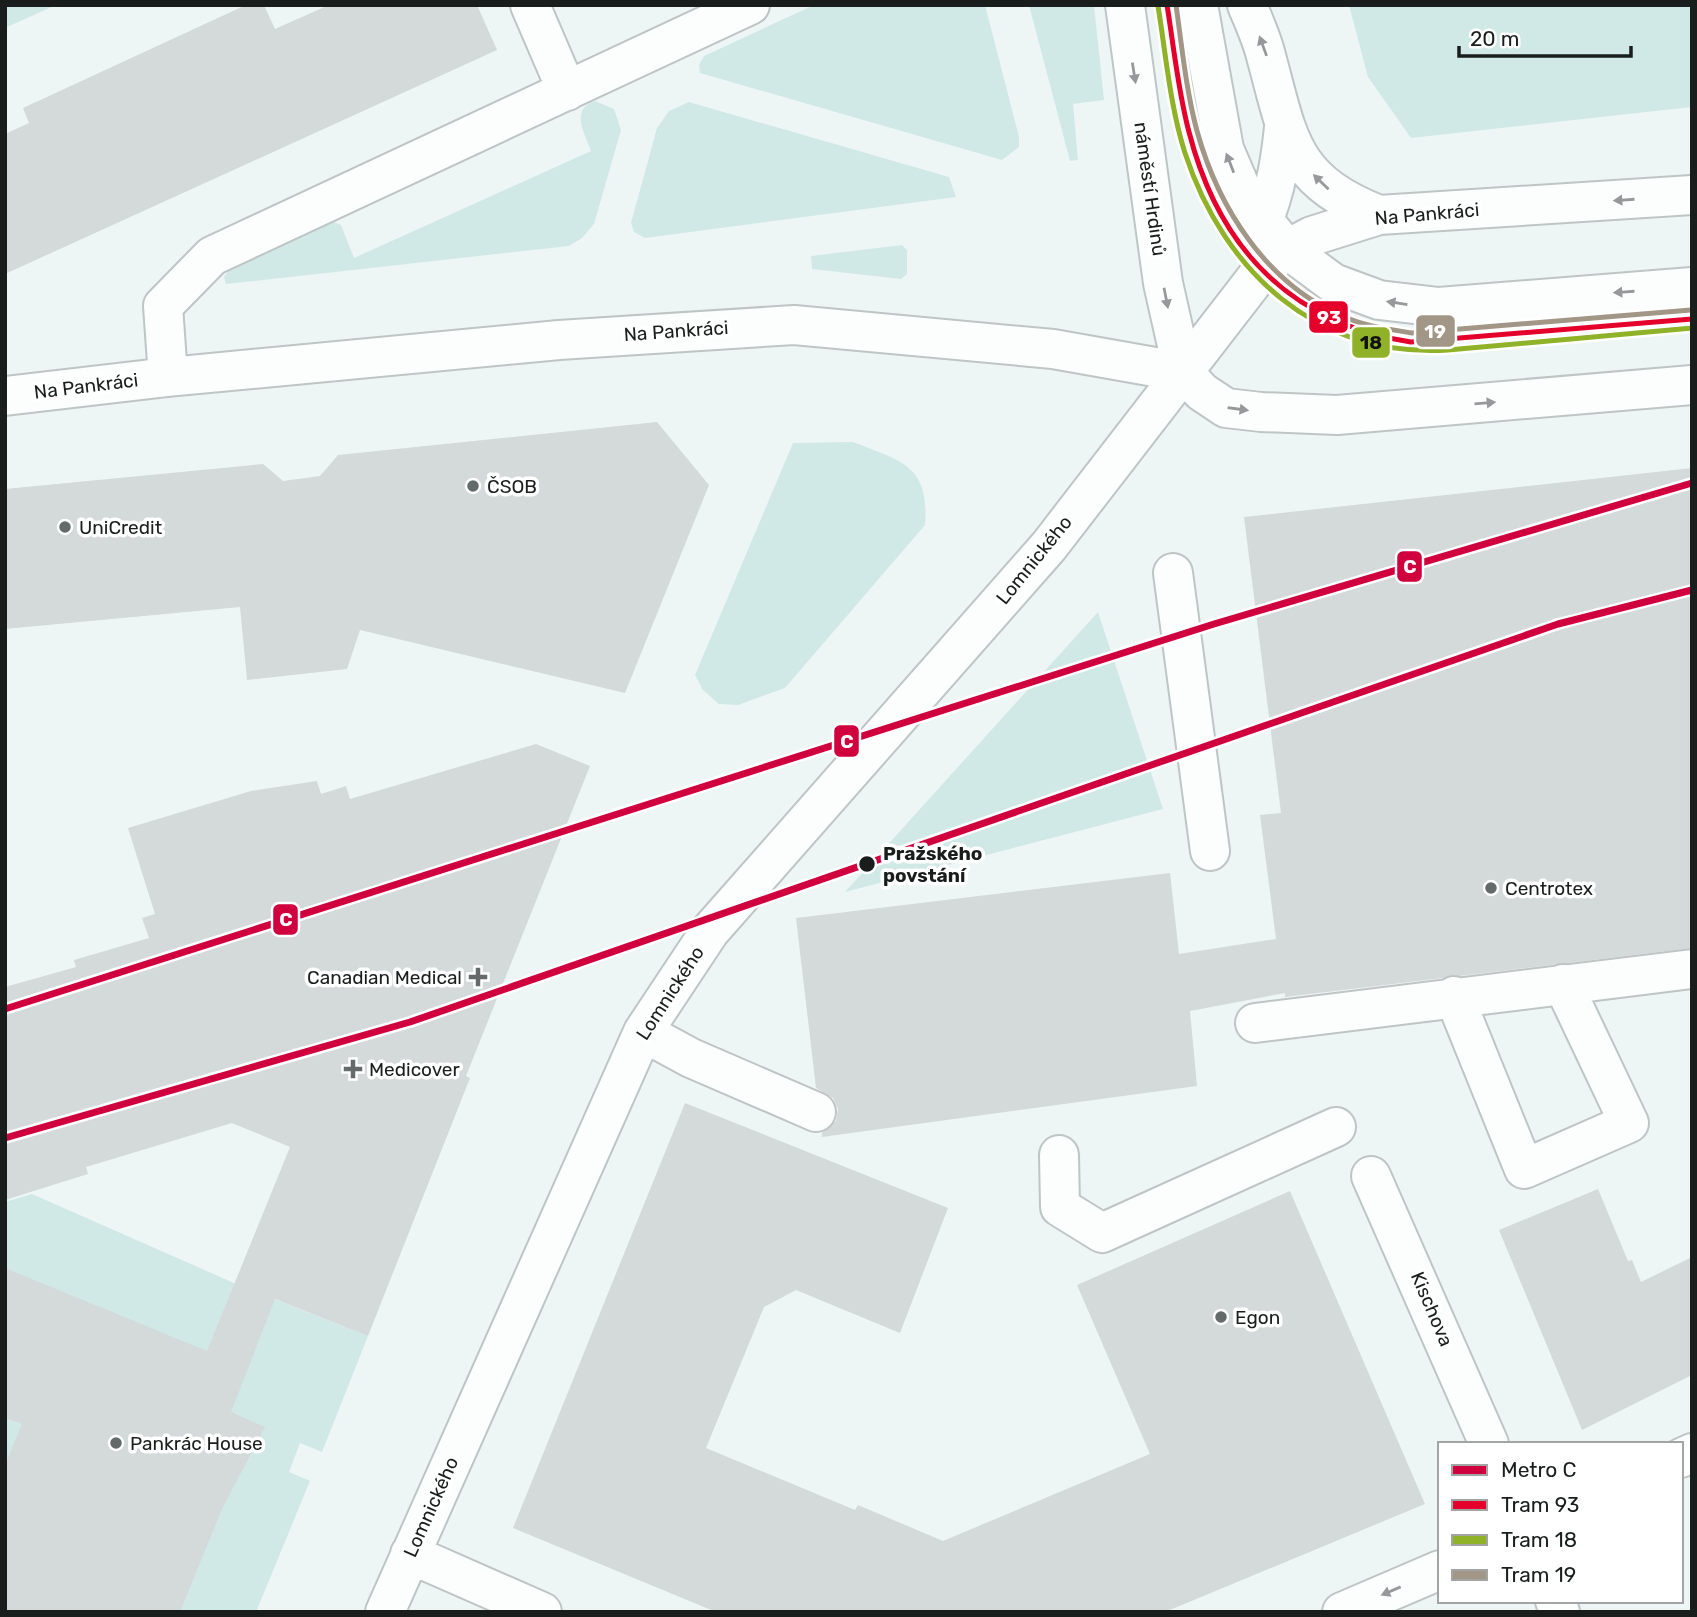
<svg xmlns="http://www.w3.org/2000/svg" width="1697" height="1617" viewBox="0 0 1697 1617" font-family="Rubik,sans-serif">
  <style>
    .green { fill: #d0e9e6 }
    .building { fill: #d4d9d9 }
    .lines { fill: none; stroke-linecap: round; stroke-linejoin: round }
    .minor-casing { stroke: #bfc4c4; stroke-width: 42 }
    .minor { stroke: #fcfefe; stroke-width: 38 }
    .tram-1-casing { stroke: #fff; stroke-width: 10 }
    .tram-2-casing { stroke: #fff; stroke-width: 10 }
    .tram-3-casing { stroke: #fff; stroke-width: 10 }
    .tram-1 { stroke: #e4002b; stroke-width: 5 }
    .tram-2 { stroke: #90b228; stroke-width: 5 }
    .tram-3 { stroke: #a29786; stroke-width: 5 }
    .metro-1-casing { stroke: #fff; stroke-width: 12 }
    .metro-1 { stroke: #cf003d; stroke-width: 7 }
    .oneway { fill: #969999 }
    .poi-dot { fill: #646a69; stroke: #fff; stroke-width: 2.5 }
    .stop-dot { fill: #191e1d; stroke: #fff; stroke-width: 2.5 }
    .labels { text-anchor: middle; dominant-baseline: central; stroke-width: 7; stroke-linejoin: round; paint-order: stroke }
    .street-label { font-size: 19px; fill: #191e1d; stroke: #fff }
    .poi-label { font-size: 19px; fill: #191e1d; stroke: #fff; text-anchor: start }
    .stop-label { font-size: 19px; font-weight: bold; fill: #191e1d; stroke: #fff; text-anchor: start }
    .line-badge { stroke: #fff; stroke-width: 2.5 }
    .badge-label { font-size: 19px; text-anchor: middle; font-weight: bold; fill: #fff }
    .pale-badge-label { font-size: 19px; text-anchor: middle; font-weight: bold; fill: #111 }
  </style>
  <rect width="100%" height="100%" fill="#eef6f5"/>
  <path class="green" d="M5,5h51l-51,23z
    M814,5h171l34,132v10l-17,13 -302,-87 -1,-8 5,-9z
    M1029,5h65l10,95 -31,4 5,56 -8,1z
    M1349,5h343v102l-281,31 -43,-61z
    M595,101l19,8 7,21 -27,94 -12,14 -13,8 -343,38 -2,-7 6,-8 101,-48 10,4 13,33 237,-107c-6,-18 -22,-41 4,-50z
    M689,102l260,75 7,20 -311,41 -11,-6 -3,-9 26,-95 12,-17z
    M902,245l5,5v24l-6,5 -89,-10 -1,-13z
    M853,442c48,19 77,23 72,83l-140,163 -47,17 -19,-1 -16,-14 -8,-15 98,-232z
    M1098,612l65,197 -318,83z
    M32,1194l202,89 134,53 -46,116 -22,-9 -11,29 21,9 -54,131h-251v-410z"/>
  <path class="building" d="M246,5h18l11,24 54,-24h148l20,45 -492,224v-140l24,-11 -6,-15z
    M657,422l52,63 -84,208 -265,-63 -13,39 -100,11 -7,-73 -235,22v-140l258,-25 20,17 37,-5 18,-21z
    M1692,468v480l-407,49v-4l-95,18 7,75 -375,51v-4l14,-12 2,-12 -5,-11 -17,-10 -20,-170 374,-45 9,81 97,-15 -16,-124 21,-2 -37,-296z
    M536,744l54,22 -124,310 4,2 -102,258 -93,-37 -44,113 34,15 -43,82 -42,103h-175v-147l17,-41 -17,-6v-150l202,83 83,-204 -58,-24 -146,44 2,7 -83,26v-213l71,-20 -2,-7 75,-22 -7,-20 13,-4 -27,-86 123,-37 66,-10 4,13 25,-8 4,13z
    M685,1103l263,105 -48,125 -104,-43 -32,17 -58,141 149,62 3,-5 85,36 207,-87 -73,-169 213,-94 135,313 -260,108h-449l-203,-84z
    M1598,1189l30,72 4,-1 9,22 51,-25v118l-110,55 -83,-200z"/>
  <g class="lines">
    <defs>
      <path id="minor" d="M530,5l37,86
        M1125,5l38,278 20,89
        M1198,5l26,144 21,49 42,51 46,34 46,17 60,7 253,-20
        M1247,5c7,17 15,34 19,51 23,84 24,124 113,159
        M1254,241c19,-37 26,-73 30,-114
        M168,377l-5,-71 49,-50 538,-251
        M5,396l163,-19 391,-37 235,-15 259,24 130,23 19,20 24,16 35,4 76,3 355,-30
        M1173,573l37,278
        M1454,996l70,173 105,-46 -66,-139
        M1255,1023l437,-54
        M643,1032l48,26 125,54
        M1059,1155l1,52 42,26 234,-106
        M1371,1176l118,268
        M1681,1458l11,-5
        M410,1554l132,58
        M1555,1601l5,11
        M385,1612l258,-580 67,-101 339,-385 213,-276 25,-21 25,-13 67,-21 313,-20
        M1342,1612l98,-42"/>
    </defs>
    <use href="#minor" class="minor-casing"/>
    <use href="#minor" class="minor"/>
    <defs>
      <path id="tram-1" d="M1167,5c7,43 11,86 22,127 30,117 102,191 222,210l281,-23"/>
      <path id="tram-2" d="M1158,6c8,49 12,100 27,147 39,119 132,205 263,197l244,-22"/>
      <path id="tram-3" d="M1176,5c6,42 10,85 21,126 21,76 69,152 143,184 23,11 47,14 72,18l279,-23"/>
    </defs>
    <use href="#tram-1" class="tram-1-casing"/>
    <use href="#tram-2" class="tram-2-casing"/>
    <use href="#tram-3" class="tram-3-casing"/>
    <use href="#tram-1" class="tram-1"/>
    <use href="#tram-2" class="tram-2"/>
    <use href="#tram-3" class="tram-3"/>
    <defs>
      <path id="metro-1" d="M5,1009l1209,-385 478,-141
        M5,1138l405,-116 1148,-398 134,-34"/>
    </defs>
    <use href="#metro-1" class="metro-1-casing"/>
    <use href="#metro-1" class="metro-1"/>
  </g>
  <defs><path id="oneway-solid" d="M-6-.8H1V-3.2L6.5 0L1 3.2V.8H-6Z" transform="scale(1.75)"/></defs>
  <g class="oneway">
    <use href="#oneway-solid" transform="translate(1263 46) rotate(-110)"/>
    <use href="#oneway-solid" transform="translate(1134 73) rotate(81)"/>
    <use href="#oneway-solid" transform="translate(1230 163) rotate(-111)"/>
    <use href="#oneway-solid" transform="translate(1321 182) rotate(-136)"/>
    <use href="#oneway-solid" transform="translate(1624 200) rotate(176)"/>
    <use href="#oneway-solid" transform="translate(1624 292) rotate(176)"/>
    <use href="#oneway-solid" transform="translate(1166 298) rotate(79)"/>
    <use href="#oneway-solid" transform="translate(1397 303) rotate(-171)"/>
    <use href="#oneway-solid" transform="translate(1485 403) rotate(-5)"/>
    <use href="#oneway-solid" transform="translate(1238 409) rotate(8)"/>
    <use href="#oneway-solid" transform="translate(1391 1591) rotate(157)"/>
  </g>
  <g class="poi-dot">
    <circle cx="473" cy="486" r="7"/>
    <circle cx="65" cy="527" r="7"/>
    <circle cx="1491" cy="888" r="7"/>
    <path d="M474.5 966.5h7v7h7v7h-7v7h-7v-7h-7v-7h7z"/>
    <path d="M349.5 1058.5h7v7h7v7h-7v7h-7v-7h-7v-7h7z"/>
    <circle cx="1221" cy="1317" r="7"/>
    <circle cx="116" cy="1443" r="7"/>
  </g>
  <circle class="stop-dot" cx="867" cy="864" r="9"/>
  <g class="labels">
    <g class="street-label">
      <text transform="translate(1150 189) rotate(82)">náměstí Hrdinů</text>
      <text transform="translate(1427 214) rotate(-5)">Na Pankráci</text>
      <text transform="translate(676 331) rotate(-4)">Na Pankráci</text>
      <text transform="translate(86 386) rotate(-7)">Na Pankráci</text>
      <text transform="translate(1034 560) rotate(-51)">Lomnického</text>
      <text transform="translate(670 993) rotate(-57)">Lomnického</text>
      <text transform="translate(1432 1309) rotate(67)">Kischova</text>
      <text transform="translate(431 1507) rotate(-66)">Lomnického</text>
    </g>
    <g class="poi-label">
      <text x="487" y="486">ČSOB</text>
      <text x="79" y="527">UniCredit</text>
      <text x="1505" y="888">Centrotex</text>
      <text x="462" y="977" text-anchor="end">Canadian Medical</text>
      <text x="369" y="1069">Medicover</text>
      <text x="1235" y="1317">Egon</text>
      <text x="130" y="1443">Pankrác House</text>
    </g>
    <g class="stop-label">
      <text x="883" y="853">Pražského<tspan x="883" dy="22">povstání</tspan></text>
    </g>
  </g>
  <g class="line-badge">
    <rect x="1308" y="300" width="41" height="34" rx="7" fill="#e4002b"/>
    <rect x="1415" y="314" width="41" height="34" rx="7" fill="#a29786"/>
    <rect x="1351" y="326" width="40" height="33" rx="7" fill="#90b228"/>
    <rect x="1396" y="550" width="27" height="33" rx="7" fill="#cf003d"/>
    <rect x="833" y="724" width="27" height="34" rx="7" fill="#cf003d"/>
    <rect x="272" y="903" width="27" height="33" rx="7" fill="#cf003d"/>
  </g>
  <g class="badge-label">
    <text x="1329" y="324">93</text>
    <text x="1435" y="338">19</text>
    <text x="1410" y="573">C</text>
    <text x="847" y="748">C</text>
    <text x="286" y="926">C</text>
  </g>
  <g class="pale-badge-label">
    <text x="1371" y="349">18</text>
  </g>
  <rect width="1697" height="1617" fill="none" stroke="#191e1d" stroke-width="14"/>
  <rect x="1438" y="1442" width="245" height="161" fill="#ffffff" stroke="#a3a5a5" stroke-width="2"/>
  <rect x="1452" y="1465" width="35" height="10" fill="#cf003d" stroke="#a3a5a5" stroke-width="2"/>
  <text x="1501" y="1477" font-size="21" fill="#191e1d">Metro C</text>
  <rect x="1452" y="1500" width="35" height="10" fill="#e4002b" stroke="#a3a5a5" stroke-width="2"/>
  <text x="1501" y="1512" font-size="21" fill="#191e1d">Tram 93</text>
  <rect x="1452" y="1535" width="35" height="10" fill="#90b228" stroke="#a3a5a5" stroke-width="2"/>
  <text x="1501" y="1547" font-size="21" fill="#191e1d">Tram 18</text>
  <rect x="1452" y="1570" width="35" height="10" fill="#a29786" stroke="#a3a5a5" stroke-width="2"/>
  <text x="1501" y="1582" font-size="21" fill="#191e1d">Tram 19</text>
  <path d="M1459 46v10h172v-10" fill="none" stroke="#191e1d" stroke-width="3.5"/>
  <text x="1470" y="46" font-size="21" fill="#191e1d" stroke="#ffffff" stroke-width="5" paint-order="stroke">20 m</text>
</svg>
